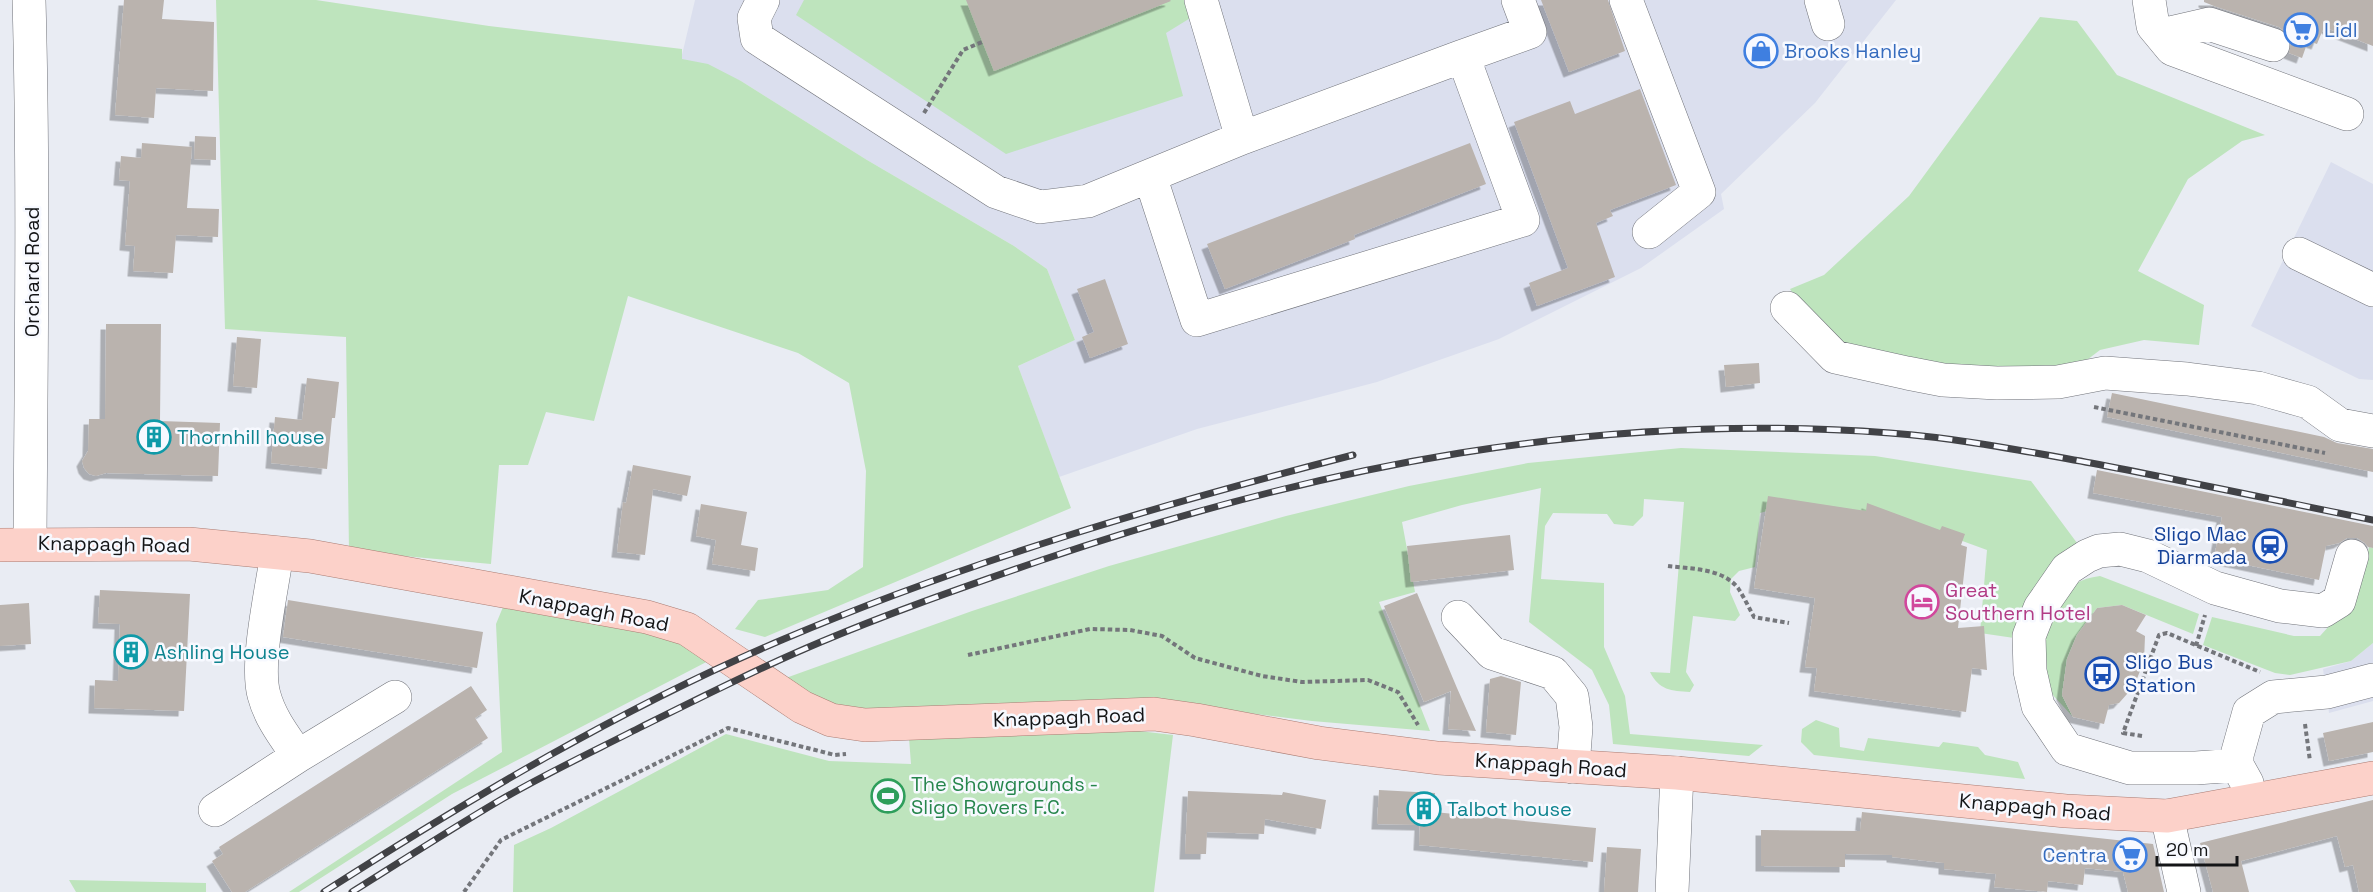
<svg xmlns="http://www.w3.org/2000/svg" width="2373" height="892" viewBox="0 0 2373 892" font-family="'Space Grotesk',sans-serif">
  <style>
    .built { fill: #dbdfee }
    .green { fill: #bee4bd }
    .building { fill: #bab3ae; filter: url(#shadow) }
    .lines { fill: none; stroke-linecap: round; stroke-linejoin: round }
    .minor-casing { stroke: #71737a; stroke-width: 34 }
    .major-casing { stroke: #aa7c73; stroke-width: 34 }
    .path { stroke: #74767b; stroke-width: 4; stroke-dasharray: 4.5 3; stroke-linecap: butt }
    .minor { stroke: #fff; stroke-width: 33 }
    .major { stroke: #fcd1c9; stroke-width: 33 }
    .rail-casing { stroke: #414246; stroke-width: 7 }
    .rail { stroke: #f7f9ff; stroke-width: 4.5; stroke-dasharray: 14; stroke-linecap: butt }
    .labels { text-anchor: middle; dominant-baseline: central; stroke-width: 5; stroke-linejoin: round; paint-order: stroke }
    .shop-label { font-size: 20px; fill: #366cbe; stroke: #f7f9ff; text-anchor: start }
    .street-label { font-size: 20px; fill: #141517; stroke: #f7f9ff }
    .culture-label { font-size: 20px; fill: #0d838f; stroke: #f7f9ff; text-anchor: start }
    .transit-label { font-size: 20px; fill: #164399; stroke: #f7f9ff; text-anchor: end }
    .hotel-label { font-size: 20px; fill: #b23c85; stroke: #f7f9ff; text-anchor: start }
    .leisure-label { font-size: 20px; fill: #27864d; stroke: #f7f9ff; text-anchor: start }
  </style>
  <defs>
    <filter id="shadow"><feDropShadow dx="-5.5" dy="5.5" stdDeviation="0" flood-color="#0004"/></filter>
  </defs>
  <rect width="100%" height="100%" fill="#e9ecf3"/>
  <path class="built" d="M695,0h1201l-81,103 -94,91 3,15 -83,59 -142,71 -122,43 -180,47 -138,48 -41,-111 57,-26 -28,-71 -33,-23 -147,-86 -126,-79 -60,-22z
    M2331,162l42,22v196l-14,-1 -108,-53z
    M2373,643v58l-44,12 -6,-44 28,-8z"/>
  <path class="green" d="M216,0h100l173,26 193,23v10l26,5 33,17 126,79 147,86 33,23 28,71 -57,26 53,142 -306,129 -30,-8 23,-29 70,-10 35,-23 3,-96 -17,-88 -51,-30 -170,-57 -34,125 -48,-9 -18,53h-29l-8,99 -142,-13 -3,-214 -121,-8z
    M804,0h384l4,17 -26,16 17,63 -177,58 -210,-139z
    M2040,17l37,4 40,54 148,60 -23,6 -54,38 -50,92 66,34 -5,40 -55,-5 -44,10 -42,32 -223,-25 -45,-68 34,-14 85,-79z
    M1681,448l194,8 156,25 49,66 -59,92 -41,-6 7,-83 -115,-42 -1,11 -82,-14 -29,8 -5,54 -16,4 -8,8 -1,13 10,23 -5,6 -42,-5 -7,56 8,13 -4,7c-19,-1 -31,-2 -40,-20l20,1 14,-171 -40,-3 -1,17 -10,10 -19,-2 -7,-10 -54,-1 -8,13 -4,53 63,4v64l21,49 5,38 133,11 -14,11 -136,-12 -4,-39 -17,-35 -63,-48 12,-134 -79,17 -60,17 13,70 -36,10 51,129 -118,-10 -160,-20 -284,12 -47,-12 -38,-22 189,-68 137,-45 177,-50 123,-30 119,-23z
    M2369,547l4,1v95l-22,18 -61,14 -15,-2 -72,-28 9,-28 82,19h26l28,-31 14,-26z
    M2100,576l99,38 -6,20 -71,-29 -25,3 -20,27 -10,24 -5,36 11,22 -22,-24 -13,-54c16,-31 22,-58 62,-63z
    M503,607l142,22 71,28 -264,137 -153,98h-10l213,-140 -6,-128z
    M1816,720l23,8 1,19 24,4 4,-13 71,9 4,-5 35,5 7,8 33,7 7,17 -211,-24 -13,-13 1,-13z
    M1122,729l51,6 -19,157h-641l1,-47 37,-17 175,-94 103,27 82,3 -2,-26z
    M69,880l137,3v9h-130z"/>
  <path class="building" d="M124,0h40l-2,19 52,3 -1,69 -57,-3 -2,30 -39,-3z
    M966,0h204l1,1 -177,70z
    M1541,0h67l17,51 -56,21z
    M2204,0h169v46l-49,-19 -7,17 -9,-3 -6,17 -13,-5 2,-12 -4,-8 -8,-6 -65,-21 -10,-4z
    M1640,89l36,96 -66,25 3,6 -17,7 19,54 -78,29 -8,-23 39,-15 -54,-146 56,-21 5,13z
    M195,136l21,1v23l-22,-1z
    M142,143l50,4 -5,61 32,1 -1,28 -42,-2 -3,38 -40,-2 2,-25 -10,-1 5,-64 -11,-1 2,-24 20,2z
    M1470,143l16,41 -132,51 1,4 -130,50 -18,-45z
    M1105,279l23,65 -38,14 -8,-21 12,-5 -17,-43z
    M106,324h55l-1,97 60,2 -2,53 -112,-3 -10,3 -7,-2 -5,-6 -2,-7 6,-10 1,-32h16z
    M237,337l24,2 -4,49 -24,-2z
    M1759,363l1,20 -34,4 -2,-22z
    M307,378l32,4 -4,36h-3l-5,51 -56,-6 4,-46 27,3z
    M2112,393l212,44 13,6 36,6v23l-266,-55z
    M633,465l58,11 -4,20 -34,-7 -8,66 -28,-3 6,-50 3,1z
    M2097,470l276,56v22l-5,-1 -3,-4 -8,-5h-10l-8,5 -13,3 -7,34 -105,-22 8,-41 -129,-24z
    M1768,496l98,15 1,-8 73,27 2,-4 23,8 -4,11 6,2 -9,81 26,-2 3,44 -15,-2 -6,44 -152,-21 3,-23 -12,-1 10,-69 -61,-10z
    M701,504l46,8 -6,33 17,3 -3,23 -43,-7 4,-24 -20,-4z
    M1510,535l4,35 -103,12 -4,-36z
    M100,590l90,4 -6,117 -90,-3 1,-28 23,1 2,-57 -22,-1z
    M1417,593l40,95 19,43 -28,-2 3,-38 -27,11 -40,-96z
    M288,600l195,32 -6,36 -194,-31z
    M29,603l2,41 -31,2v-41z
    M2122,605l24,10 -10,16 9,5 -1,25 -10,25 -15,17 -10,2 -5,19 -31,-7 -11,-22 5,-36 10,-24 20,-27z
    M1501,676l20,6 -5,53 -30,-3 4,-53z
    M471,686l16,24 -12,8 13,20 -243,154h-13l-20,-31 11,-7 -4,-7z
    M2373,722v30l-44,9 -6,-28z
    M1379,790l56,3 -1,19 162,16 -3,34 -174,-17 1,-20 -43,-1z
    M1188,791l94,4 1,-3 43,8 -5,29 -56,-10 -1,15 -57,-2 -1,22h-21z
    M2373,800v92h-14l-6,-27 -8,2 -8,-31 -96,25 8,31h-36l-13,-49z
    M1862,812l291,32 11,48h-36l-5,-20 -38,-4 -2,17 -35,-4 -1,11 -53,-5 2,-13 -52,-5v-6l-52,-6v-2l-47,-1v13l-84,-1v-36l99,1z
    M1607,847l34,2 -3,43h-34z"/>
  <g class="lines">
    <defs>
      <path id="minor" d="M29,0c5,182 2,362 1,543
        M763,0l-9,18 3,20 239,154 44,15 48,-6 154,-63 221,-82 60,164 -326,100 -47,-144
        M1201,0l41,138
        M1626,0l73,192 -50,40
        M1821,0l7,24
        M2149,0l4,26 19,23 175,65
        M2161,35l48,-11 64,21
        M1463,56l67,-24 -12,-32
        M2299,254l74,36
        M1787,308l48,49 72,16 36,7 54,3 61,-1 47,-9 82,6 71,9 50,14 32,23 33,6
        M277,553c-5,36 -22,110 -13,142 6,23 21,42 34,61l97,-59
        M1458,617l34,36 61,20 19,23 4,31 -3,40
        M2237,765l-41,3h-66l-63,-19 -29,-43 -8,-35 -1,-35 11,-28 27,-39 20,-13 12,-5 21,-2 28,7 67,32 65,18 43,5 16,-10 13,-45
        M2247,783l-10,-18v-10l12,-43 24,-15 54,-5 46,-12
        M215,810l83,-54
        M2167,816l17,76
        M1672,892l5,-119"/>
      <path id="major" d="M0,545l189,-1 121,12 337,61 40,12 115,78 29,13 34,5 289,-11 42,6 123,23 119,15 239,15 389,38 101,5 206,-38"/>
    </defs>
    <use href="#minor" class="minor-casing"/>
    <use href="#major" class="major-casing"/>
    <path class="path" d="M924,113l39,-63 19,-8
      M2094,407l231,46
      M1668,566c23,3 54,2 70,22 6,9 11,20 16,29l35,6
      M2196,646l9,-31
      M968,655l122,-26 40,1 32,6 33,22 67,18 40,6 66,-2 30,12 20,33
      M2305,724l5,37
      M2142,736l-19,-3 36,-98 8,-2 93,39
      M464,892l37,-52 227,-112 107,27 11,-1"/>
    <use href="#minor" class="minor"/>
    <use href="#major" class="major"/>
    <defs>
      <path id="rail" d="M324,892c147,-94 299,-185 460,-253 184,-78 375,-134 569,-184
        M352,892c48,-30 96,-61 145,-90 46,-27 95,-50 142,-74 51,-25 102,-51 154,-74 81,-36 165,-65 249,-94 278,-94 554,-149 848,-127 68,5 134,18 201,30 94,18 188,38 282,57"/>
    </defs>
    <use href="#rail" class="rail-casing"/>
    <use href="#rail" class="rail"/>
  </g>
  <defs>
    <symbol id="supermarket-ring" viewBox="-11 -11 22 22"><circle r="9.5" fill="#f7f9ff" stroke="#3f7fe0" stroke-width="1.5"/><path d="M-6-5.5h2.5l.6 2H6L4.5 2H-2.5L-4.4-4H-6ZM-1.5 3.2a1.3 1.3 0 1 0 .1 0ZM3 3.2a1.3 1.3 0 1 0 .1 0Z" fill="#3f7fe0"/></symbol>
    <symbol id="shop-ring" viewBox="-11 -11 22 22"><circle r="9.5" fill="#f7f9ff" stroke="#3f7fe0" stroke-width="1.5"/><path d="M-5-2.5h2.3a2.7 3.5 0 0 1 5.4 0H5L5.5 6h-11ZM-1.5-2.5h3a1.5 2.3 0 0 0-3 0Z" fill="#3f7fe0"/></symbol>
    <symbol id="building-ring" viewBox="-11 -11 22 22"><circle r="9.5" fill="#f7f9ff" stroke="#0f9aa8" stroke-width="1.5"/><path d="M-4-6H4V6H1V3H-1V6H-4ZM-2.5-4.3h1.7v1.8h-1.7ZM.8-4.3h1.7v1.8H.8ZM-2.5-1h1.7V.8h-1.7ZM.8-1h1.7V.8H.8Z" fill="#0f9aa8"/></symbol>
    <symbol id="station-ring" viewBox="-11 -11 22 22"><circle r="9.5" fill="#f7f9ff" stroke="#1a4fb4" stroke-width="1.5"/><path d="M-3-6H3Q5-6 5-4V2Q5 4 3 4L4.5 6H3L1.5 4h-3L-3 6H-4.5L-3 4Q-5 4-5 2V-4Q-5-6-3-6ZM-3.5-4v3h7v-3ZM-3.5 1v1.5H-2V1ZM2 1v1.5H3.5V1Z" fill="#1a4fb4"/></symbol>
    <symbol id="hotel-ring" viewBox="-11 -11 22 22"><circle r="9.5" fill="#f7f9ff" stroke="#d1479c" stroke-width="1.5"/><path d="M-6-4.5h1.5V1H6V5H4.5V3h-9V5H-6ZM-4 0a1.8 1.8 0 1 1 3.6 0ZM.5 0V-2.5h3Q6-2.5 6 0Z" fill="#d1479c"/></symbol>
    <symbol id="bus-ring" viewBox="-11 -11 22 22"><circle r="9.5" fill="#f7f9ff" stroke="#1a4fb4" stroke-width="1.5"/><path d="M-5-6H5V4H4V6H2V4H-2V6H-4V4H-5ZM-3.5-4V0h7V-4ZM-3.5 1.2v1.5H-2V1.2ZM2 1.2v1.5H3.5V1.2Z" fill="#1a4fb4"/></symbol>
    <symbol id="stadium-ring" viewBox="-11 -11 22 22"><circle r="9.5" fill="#f7f9ff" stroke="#2e9e5b" stroke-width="1.5"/><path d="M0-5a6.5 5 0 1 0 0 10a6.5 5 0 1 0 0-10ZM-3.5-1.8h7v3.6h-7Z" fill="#2e9e5b"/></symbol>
  </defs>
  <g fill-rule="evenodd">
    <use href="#supermarket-ring" x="2282" y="11" width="38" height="38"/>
    <use href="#shop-ring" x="1742" y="32" width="38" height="38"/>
    <use href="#building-ring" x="135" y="418" width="38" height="38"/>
    <use href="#station-ring" x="2251" y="527" width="38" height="38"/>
    <use href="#hotel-ring" x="1903" y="583" width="38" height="38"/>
    <use href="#building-ring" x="112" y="633" width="38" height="38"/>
    <use href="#bus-ring" x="2083" y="655" width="38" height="38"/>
    <use href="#stadium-ring" x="869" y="777" width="38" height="38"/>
    <use href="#building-ring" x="1405" y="790" width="38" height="38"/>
    <use href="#supermarket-ring" x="2111" y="836" width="38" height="38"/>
  </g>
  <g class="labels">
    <g class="shop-label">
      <text x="2324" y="30">Lidl</text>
      <text x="1784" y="51">Brooks Hanley</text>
      <text x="2107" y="855" text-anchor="end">Centra</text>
    </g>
    <g class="street-label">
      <text transform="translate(32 272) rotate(-90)">Orchard Road</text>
      <text transform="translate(114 544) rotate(1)">Knappagh Road</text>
      <text transform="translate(594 610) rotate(11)">Knappagh Road</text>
      <text transform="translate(1069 717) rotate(-2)">Knappagh Road</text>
      <text transform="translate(1551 765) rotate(4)">Knappagh Road</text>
      <text transform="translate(2035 807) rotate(5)">Knappagh Road</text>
    </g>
    <g class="culture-label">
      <text x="177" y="437">Thornhill house</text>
      <text x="154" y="652">Ashling House</text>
      <text x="1447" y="809">Talbot house</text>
    </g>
    <g class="transit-label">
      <text x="2247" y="534">Sligo Mac<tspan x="2247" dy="23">Diarmada</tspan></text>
      <text x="2125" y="662" text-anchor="start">Sligo Bus<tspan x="2125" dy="23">Station</tspan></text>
    </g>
    <g class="hotel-label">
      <text x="1945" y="590">Great<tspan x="1945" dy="23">Southern Hotel</tspan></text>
    </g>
    <g class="leisure-label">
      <text x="911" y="784">The Showgrounds -<tspan x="911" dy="23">Sligo Rovers F.C.</tspan></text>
    </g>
  </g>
  <path d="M2157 856v9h80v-9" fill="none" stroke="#141517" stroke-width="3"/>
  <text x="2166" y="856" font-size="18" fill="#141517" stroke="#f7f9ff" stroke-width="4.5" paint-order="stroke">20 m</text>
</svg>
